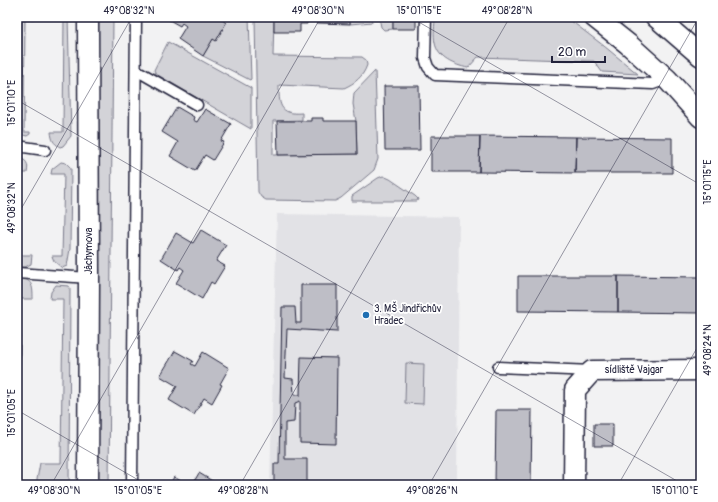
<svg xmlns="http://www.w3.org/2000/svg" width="718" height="502" viewBox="0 0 718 502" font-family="Pangolin,sans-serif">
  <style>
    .built { fill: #e2e2e6 }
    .green { fill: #d3d3d8; stroke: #7a7a8a }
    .building { fill: #bebec6; stroke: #22223b }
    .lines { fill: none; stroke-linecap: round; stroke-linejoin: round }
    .lane-casing { stroke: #22223b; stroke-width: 13 }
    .street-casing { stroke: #22223b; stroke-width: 23 }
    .lane { stroke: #fff; stroke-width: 10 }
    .street { stroke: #fff; stroke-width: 20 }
    .ticks { fill: none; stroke: #22223b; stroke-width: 1; stroke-opacity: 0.45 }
    .poi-dot { fill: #1f6fb2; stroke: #fff; stroke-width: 1.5 }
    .labels { text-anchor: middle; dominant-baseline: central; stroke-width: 3.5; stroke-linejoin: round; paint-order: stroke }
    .street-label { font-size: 10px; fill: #22223b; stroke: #fff }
    .poi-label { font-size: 10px; fill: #22223b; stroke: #fff; text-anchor: start }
    .neatline { fill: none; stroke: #22223b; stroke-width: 1.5 }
    .ticks-label { font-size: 10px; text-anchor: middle; fill: #22223b }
  </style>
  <rect width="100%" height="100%" fill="#f2f2f3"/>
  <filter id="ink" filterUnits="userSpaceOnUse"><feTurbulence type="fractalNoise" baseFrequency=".025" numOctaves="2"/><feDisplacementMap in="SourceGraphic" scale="8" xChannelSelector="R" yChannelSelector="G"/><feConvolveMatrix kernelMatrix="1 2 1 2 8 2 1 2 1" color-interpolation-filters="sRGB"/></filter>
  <g filter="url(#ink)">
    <path class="built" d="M277,214l182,3 -2,268h-187z"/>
    <path class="green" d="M17,17h17v2h-9l-1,113h6v2l-3,2 -4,-1 -6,-7z
      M64,17h4l3,119 -8,10 -3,1c-7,-4 -8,-7 -9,-15h12z
      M97,17h16l-4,468h-17z
      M219,17h30l2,62 -1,1 -47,-24 10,-17 3,1 10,-17z
      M255,17h19l-1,39 89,1 4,3 1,5c-4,12 -12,18 -23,23l-65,-3c0,19 0,30 23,28v7l-29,1v34l84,-1 -1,-33 -3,-17 1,-11 21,-22 3,88 -4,11 -33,28 -6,3 -69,-1 -5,-3 -3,-5z
      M350,17h21l1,5 -22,2z
      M379,17h14v12l-9,1 -3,-3z
      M435,17h131l38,29 34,28 -36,-2 -8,-11 -116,-4 -10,11c-14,-3 -30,-9 -33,-25 -2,-8 0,-18 0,-26z
      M168,42l83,46v41l-95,-55 -2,-4z
      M17,158c10,1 12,6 10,15h-6l-3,82h14l-1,9 -6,3h-8z
      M61,162l5,1 5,5 -1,81 -3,17 -5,2 -8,-7 -2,-5h10l2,-82h-13l1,-5z
      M383,176l7,3 25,17 3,3 -1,2h-65v-5l26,-18z
      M17,277c15,2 16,8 16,22h-13v39h-3z
      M56,285l13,1 1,2 -1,197h-33l4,-22h21l2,-164h-13l1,-7z
      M17,345h3l-1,50 -2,-4z
      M406,363l18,1 -1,40 -18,-1z"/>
    <path class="building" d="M164,17h55l7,6 -10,18 -3,-2 -10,17 -25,-17 8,-13 -4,-3 -2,3z
      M274,17h33v7h-7v8h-26z
      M317,17h33v7l-33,-1z
      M393,17h23v12h-23z
      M384,86h35l1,64h-35z
      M177,107l17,10 -1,3 4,2 8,-13 26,15 -10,17 3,1 -11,18 -8,-5 -10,16 -25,-15 8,-14 -16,-10z
      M311,118h12v3h33l1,33 -79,1 -1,-34h34z
      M431,136h49l-1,36h-48z
      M480,136l96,1 -1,36 -96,-1z
      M576,137l96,1v35h-97z
      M201,230l25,15 -10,16 9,5 -11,18 -3,-2 -9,17 -26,-16 8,-13 -4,-3 -2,3 -17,-11 15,-26 17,10z
      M518,276h100v36l-100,-1z
      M618,276l83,1v36l-83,-1z
      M301,285h36v47l-50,-3 -2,49 8,1 1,16h6l1,-38 36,1 -1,86 -36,-1v-42l-5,2 -1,19 -9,1v36h22v26h-33v-21h5l3,-157h13l1,16h5z
      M175,351l18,10 -2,3 4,2 8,-14 26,16 -9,16 2,1 -10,18 -8,-5 -10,17 -25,-15 8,-14 -17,-10z
      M496,410h36l-1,75h-36z
      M594,424h19v22h-19z
      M199,473l20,12h-27z
      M174,477l14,8h-19z"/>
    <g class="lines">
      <defs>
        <path id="lane" d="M426,17l-1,41 3,9 7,8 218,9 14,-5
          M136,70l61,35
          M17,146l28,4
          M17,273l72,5
          M498,367l94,4
          M132,485l4,-468"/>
        <path id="street" d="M88,17l1,261 -1,207
          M594,17l34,27 39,35 34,38
          M656,17l45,39
          M574,485l1,-95 17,-19 109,-1"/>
      </defs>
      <use href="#lane" class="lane-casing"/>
      <use href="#street" class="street-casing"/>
      <use href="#lane" class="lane"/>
      <use href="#street" class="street"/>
    </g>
  </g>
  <path class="ticks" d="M410,17l291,168M17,100l667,385M17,216l115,-199M17,410l130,75M51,485l270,-468M240,485l270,-468M429,485l270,-468M618,485l83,-144"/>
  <circle class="poi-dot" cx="366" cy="315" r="4"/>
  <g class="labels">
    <g class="street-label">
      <text transform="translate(89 251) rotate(-90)">Jáchymova</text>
      <text x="634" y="370">sídliště Vajgar</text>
    </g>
    <g class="poi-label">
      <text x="374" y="309">3. MŠ Jindřichův<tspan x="374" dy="12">Hradec</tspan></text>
    </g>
  </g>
  <rect width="718" height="502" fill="none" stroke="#fff" stroke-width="44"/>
  <path d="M552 56v6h53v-6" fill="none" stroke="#22223b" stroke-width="2"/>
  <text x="558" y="56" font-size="12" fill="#22223b" stroke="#ffffff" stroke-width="3" paint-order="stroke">20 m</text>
  <rect x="22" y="22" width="674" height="458" class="neatline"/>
  <g class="ticks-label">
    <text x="129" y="14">49°08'32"N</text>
    <text x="318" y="14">49°08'30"N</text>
    <text x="419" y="14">15°01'15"E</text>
    <text x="507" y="14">49°08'28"N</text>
    <text transform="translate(11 103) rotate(-90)" y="4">15°01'10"E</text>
    <text transform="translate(707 182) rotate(-90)" y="4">15°01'15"E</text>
    <text transform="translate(11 208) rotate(-90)" y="4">49°08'32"N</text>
    <text transform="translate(707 350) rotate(-90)" y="4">49°08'24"N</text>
    <text transform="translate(11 413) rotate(-90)" y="4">15°01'05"E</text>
    <text x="54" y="494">49°08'30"N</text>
    <text x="138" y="494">15°01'05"E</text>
    <text x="243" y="494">49°08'28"N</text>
    <text x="432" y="494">49°08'26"N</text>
    <text x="675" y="494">15°01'10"E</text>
  </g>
</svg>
